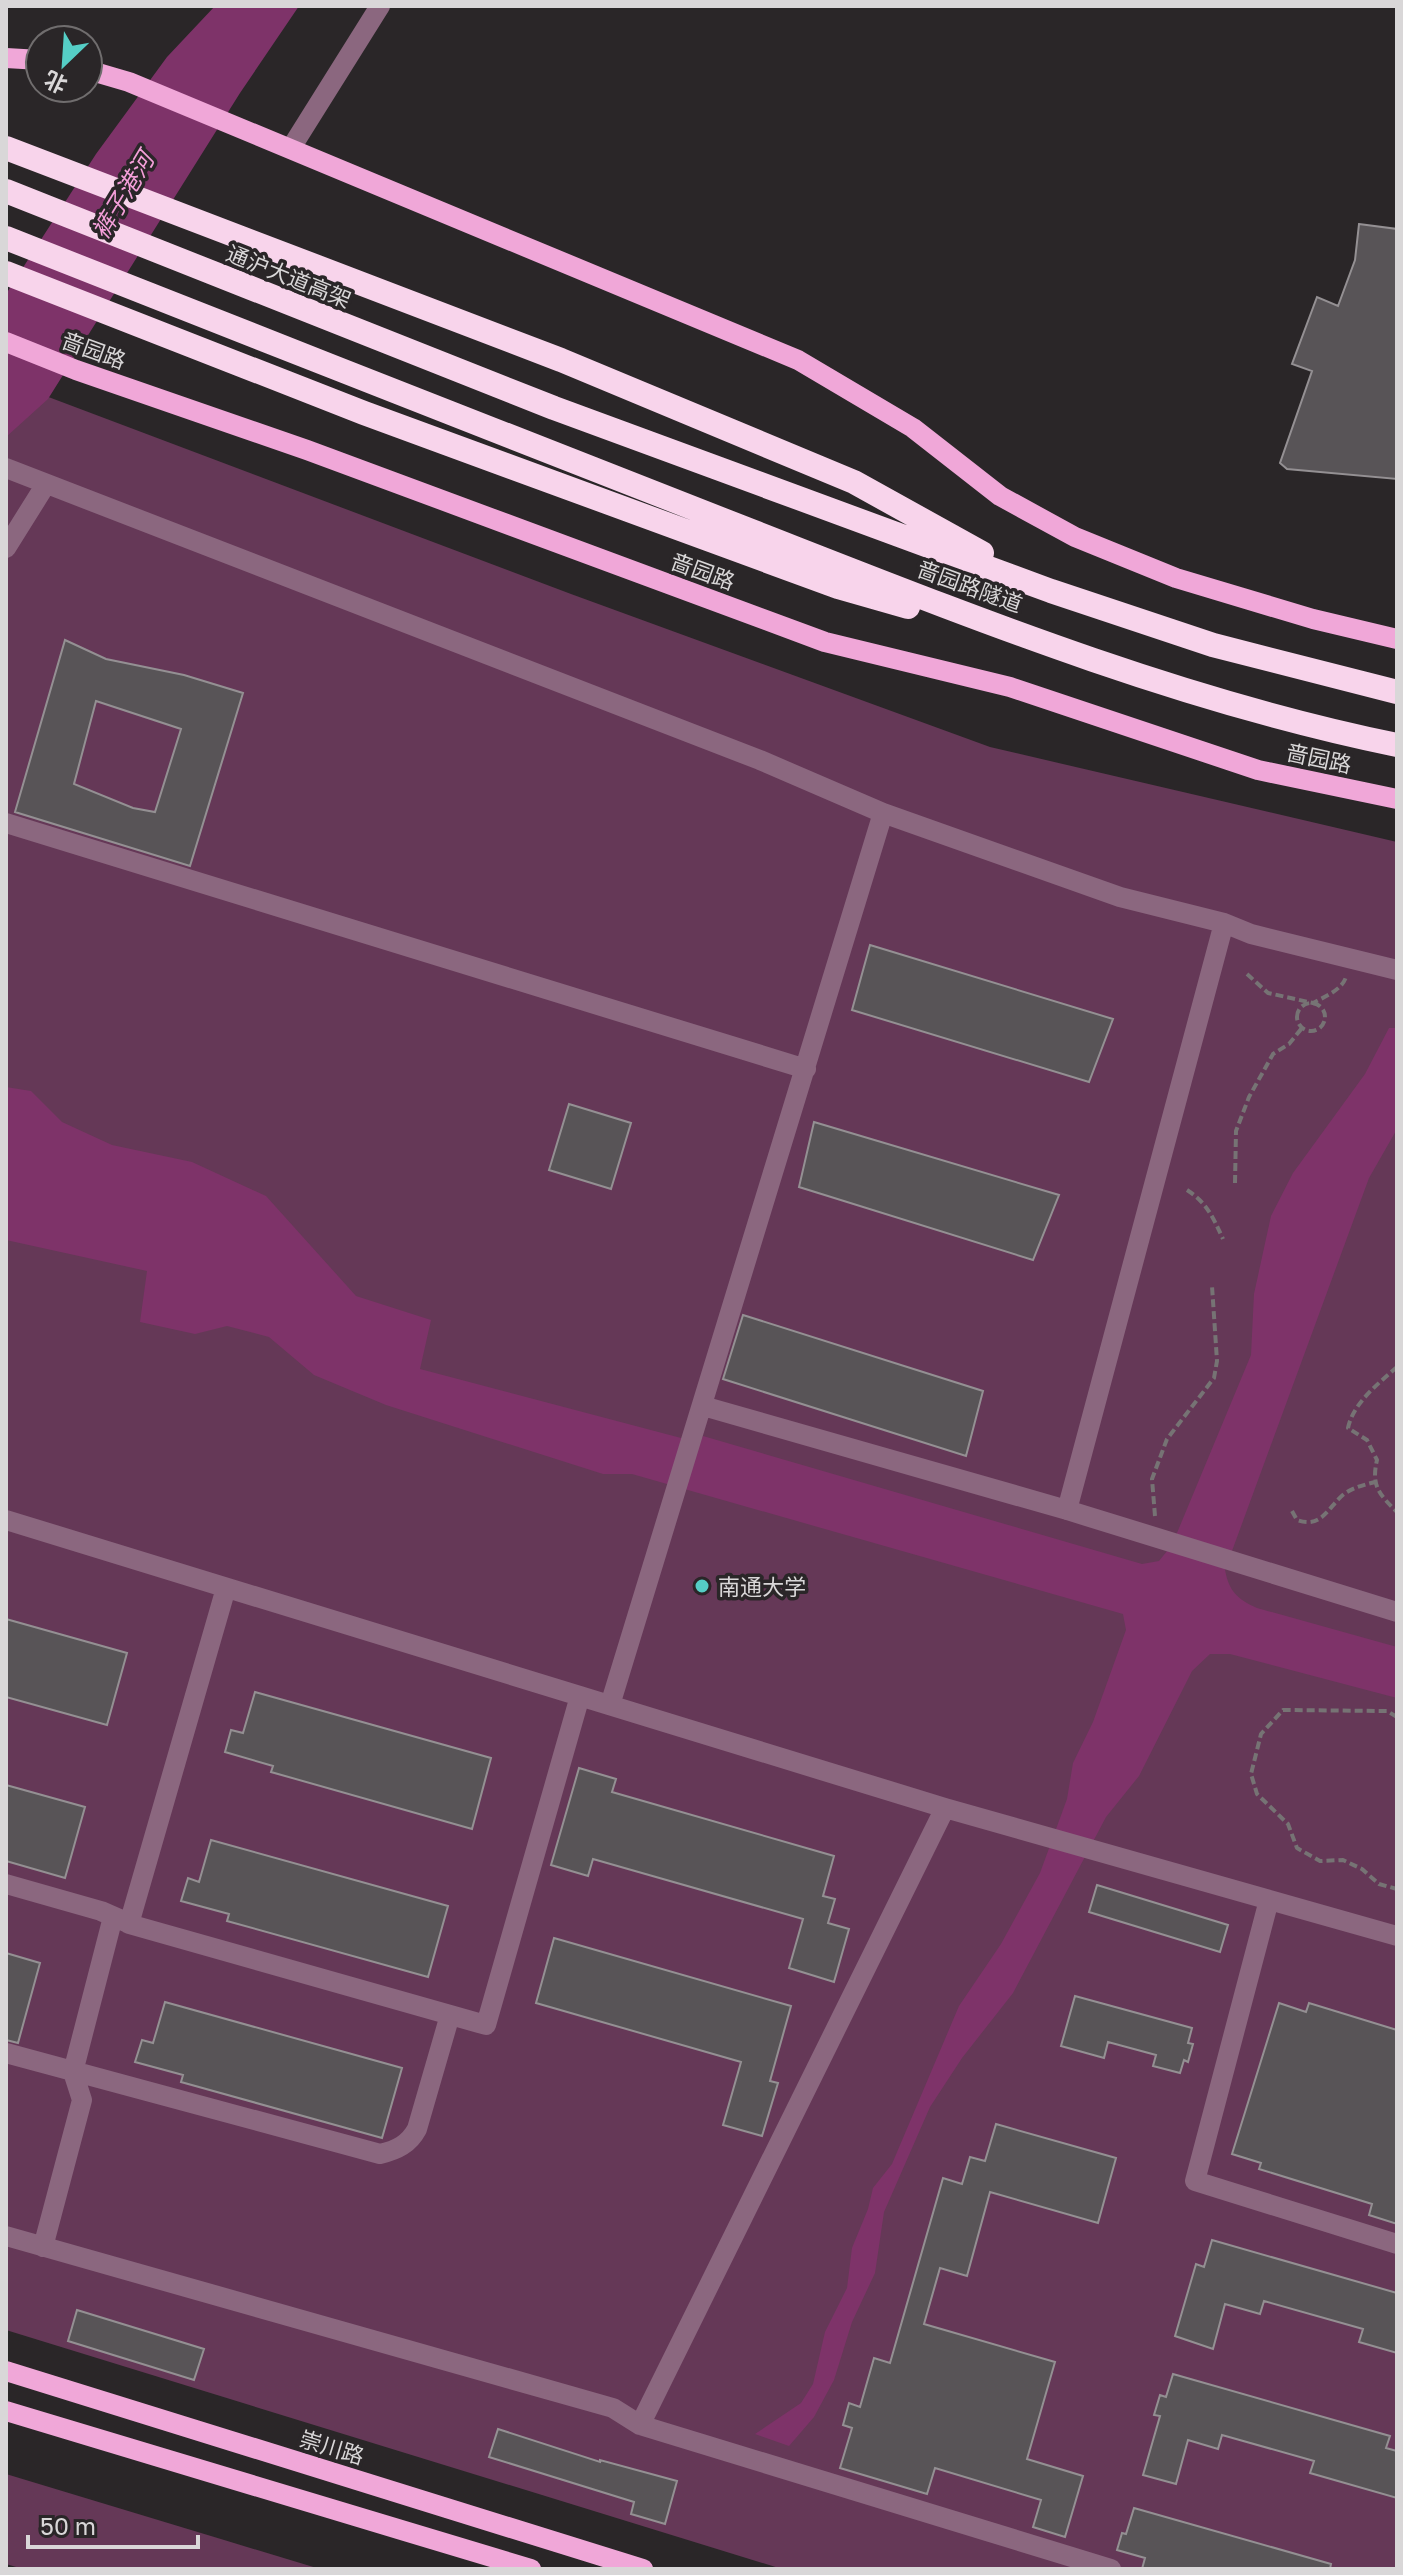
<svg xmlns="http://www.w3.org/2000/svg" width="1403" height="2575" viewBox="0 0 1403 2575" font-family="'Golos Text','Noto Sans SC',sans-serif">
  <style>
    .green { fill: #653857 }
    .water { fill: #7e3369 }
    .building { fill: #585457; stroke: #949093; stroke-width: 2; fill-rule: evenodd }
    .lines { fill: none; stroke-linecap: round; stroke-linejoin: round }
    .path { stroke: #767374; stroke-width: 4; stroke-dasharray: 8 4; stroke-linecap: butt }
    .minor { stroke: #8b677f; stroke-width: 20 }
    .major { stroke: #f0a7d8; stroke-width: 20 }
    .highway { stroke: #f8d4eb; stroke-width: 24 }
    .poi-dot { fill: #55cec6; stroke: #2a2628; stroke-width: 3 }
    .labels { text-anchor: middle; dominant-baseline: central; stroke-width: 7; stroke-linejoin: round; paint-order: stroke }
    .street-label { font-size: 22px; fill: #d9d7d8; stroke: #2a2628 }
    .poi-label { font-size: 22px; fill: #d9d7d8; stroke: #2a2628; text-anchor: start }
    .water-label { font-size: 24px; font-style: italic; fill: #f49fd9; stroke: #2a2628 }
  </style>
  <rect width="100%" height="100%" fill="#2a2628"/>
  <path class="green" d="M6,381l565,213 419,153 407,95v1727h-615l-776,-239z
    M6,2474l314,95h-297l-17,-5z"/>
  <path class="water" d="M215,6h84l-59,87 -192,306 -42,38v-143l90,-140 71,-97z
    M1389,1028h8v101l-28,49 -144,392c4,21 12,29 32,38l140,39v51l-167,-44h-20l-18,17 -53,105 -33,41 -93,176 -51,65 -32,49 -46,105 -9,61 -23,49 -18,58 -20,37 -25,29 -34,-12 46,-31 12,-19 12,-52 22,-44 5,-40 16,-39 5,-21 19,-24 67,-158 42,-62 39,-71 27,-74 6,-36 20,-41 33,-92 -3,-16 -491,-140h-29l-217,-69 -72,-30 -45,-38 -42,-11 -32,8 -55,-12 7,-51 -141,-31v-153l25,4 31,31 50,23 80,17 74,34 90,100 75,24 -11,49 280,74 3,-7 439,128 17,-3 13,-16 79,-190 3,-61 17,-78 22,-43 72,-99z"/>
  <path class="building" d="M1359,224l38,5v250l-110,-10 -7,-6 32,-92 -20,-7 25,-67 21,9 17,-46z
    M65,640l41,19 78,16 59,18 -53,173 -175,-54zM96,701l85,28 -26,83 -22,-4 -59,-24z
    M870,945l243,74 -24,63 -237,-72z
    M569,1104l62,19 -20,66 -62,-19z
    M814,1122l245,73 -26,65 -234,-73z
    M743,1315l240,76 -17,65 -243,-77z
    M6,1619l121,34 -20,72 -101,-28z
    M255,1692l236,66 -19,71 -201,-57 2,-6 -48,-14 6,-22 12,3z
    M579,1768l37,11 -4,13 222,64 -11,40 12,3 -7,24 21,6 -15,53 -45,-14 14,-49 -210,-60 -5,17 -37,-11z
    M6,1785l79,22 -20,71 -59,-17z
    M211,1840l237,66 -20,71 -201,-56 2,-7 -48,-13 7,-23 11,4z
    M1097,1885l131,40 -8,27 -131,-40z
    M554,1938l237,68 -21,75 8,2 -16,53 -39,-11 18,-63 -205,-59z
    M6,1953l34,10 -22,80 -12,-3z
    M1075,1996l117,32 -4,15 5,1 -5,18 -4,-2 -4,13 -27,-7 3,-11 -48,-13 -4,16 -43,-12z
    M165,2002l237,66 -20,70 -201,-56 2,-7 -48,-13 7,-22 11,3z
    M1279,2003l27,9 3,-9 88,27v194l-28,-9 3,-11 -113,-35 2,-6 -29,-9z
    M996,2124l120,34 -18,65 -108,-31 -23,84 -27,-8 -16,56 131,38 -28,97 56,17 -18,61 -32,-10 8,-27 -106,-32 -8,26 -87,-26 12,-40 -9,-3 6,-22 11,4 14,-49 16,5 53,-185 19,6 8,-27 15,4z
    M1212,2240l185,53v60l-38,-11 4,-13 -99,-28 -4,13 -35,-10 -12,45 -38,-13 21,-72 8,3z
    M77,2310l127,39 -10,31 -126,-39z
    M1173,2374l217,62 -4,12 11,3v47l-87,-25 4,-12 -92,-26 -4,14 -30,-9 -12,44 -33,-9 17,-59 -6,-1 6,-20 6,2z
    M498,2429l102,33v-2l77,21 -12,43 -34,-10 3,-12 -145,-45z
    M1134,2508l197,56 -1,5h-188l3,-11 -28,-8 5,-17 4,1z"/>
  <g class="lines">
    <path class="path" d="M1247,974l21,19 45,10c11,-6 29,-13 33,-26
      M1297 1017a14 14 0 1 1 28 0a14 14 0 1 1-28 0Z
      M1235,1183l1,-52 13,-34 24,-43 16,-10 13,-16
      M1187,1190c20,13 26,27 36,49
      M1397,1367c-18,16 -44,36 -49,61l19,12 10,20c-6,26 2,34 20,52
      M1292,1511l5,9c25,9 31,-13 47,-26 10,-7 20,-9 31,-12
      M1155,1516l-3,-37 15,-40 47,-61 3,-17 -5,-75
      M1397,1717l-10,-6 -104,-1 -22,24 -10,40 6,20 31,30 9,24 23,13 23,-1 19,9 17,15 18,5"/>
    <path class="minor" d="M291,148l89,-142
      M6,468l754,292 123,53 237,84 104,26 27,11 146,36
      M6,548l40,-64
      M6,823l800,246
      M703,1406l364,104 330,102
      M1067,1510l157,-587
      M6,1520l939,288 452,128
      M226,1588l-97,336 357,101 94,-329
      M610,1705l273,-892
      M6,1884l95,27 25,11
      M1269,1900l-74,281 202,63
      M6,2053l374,101c17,-4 29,-10 37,-25l33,-114
      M6,2236l607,172 27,17 471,144
      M43,2247l39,-147 -9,-28 40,-155
      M640,2425l305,-617"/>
    <path class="major" d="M6,58l34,2
      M88,70l41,12 669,278 115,68 87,68 75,41 101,41 137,41 84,20
      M6,342l70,28 231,80 518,192 185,45 248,83 139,29
      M6,2371l637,198
      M6,2411l525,158"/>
    <path class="highway" d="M6,148l555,212 293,122 128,71
      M6,191l548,217 497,183 162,54 184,47
      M6,238c249,98 499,197 748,294 210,82 422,168 643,213
      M6,273l358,140 474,174 70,20"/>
  </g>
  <circle class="poi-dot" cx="702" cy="1586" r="8"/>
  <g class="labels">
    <g class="street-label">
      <text transform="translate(289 276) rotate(22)">通沪大道高架</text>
      <text transform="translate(94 350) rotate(20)">啬园路</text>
      <text transform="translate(703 571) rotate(20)">啬园路</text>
      <text transform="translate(970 586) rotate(20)">啬园路隧道</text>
      <text transform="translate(1319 758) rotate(12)">啬园路</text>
      <text transform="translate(332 2447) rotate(17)">崇川路</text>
    </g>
    <g class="poi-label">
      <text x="718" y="1586">南通大学</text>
    </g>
    <g class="water-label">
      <text transform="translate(122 195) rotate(-59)">裤子港河</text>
    </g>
  </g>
  <rect width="1403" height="2575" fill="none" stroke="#d9d7d8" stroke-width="16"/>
  <g transform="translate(64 64) rotate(205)"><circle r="38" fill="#2a2628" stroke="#706d6e" stroke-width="2"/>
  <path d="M0-6L14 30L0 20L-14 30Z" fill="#55cec6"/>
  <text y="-12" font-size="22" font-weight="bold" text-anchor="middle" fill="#d9d7d8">北</text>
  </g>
  <path d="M28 2535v12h170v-12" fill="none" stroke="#d9d7d8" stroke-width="4"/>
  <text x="40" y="2535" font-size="24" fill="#d9d7d8" stroke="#2a2628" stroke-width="6" paint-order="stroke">50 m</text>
</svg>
